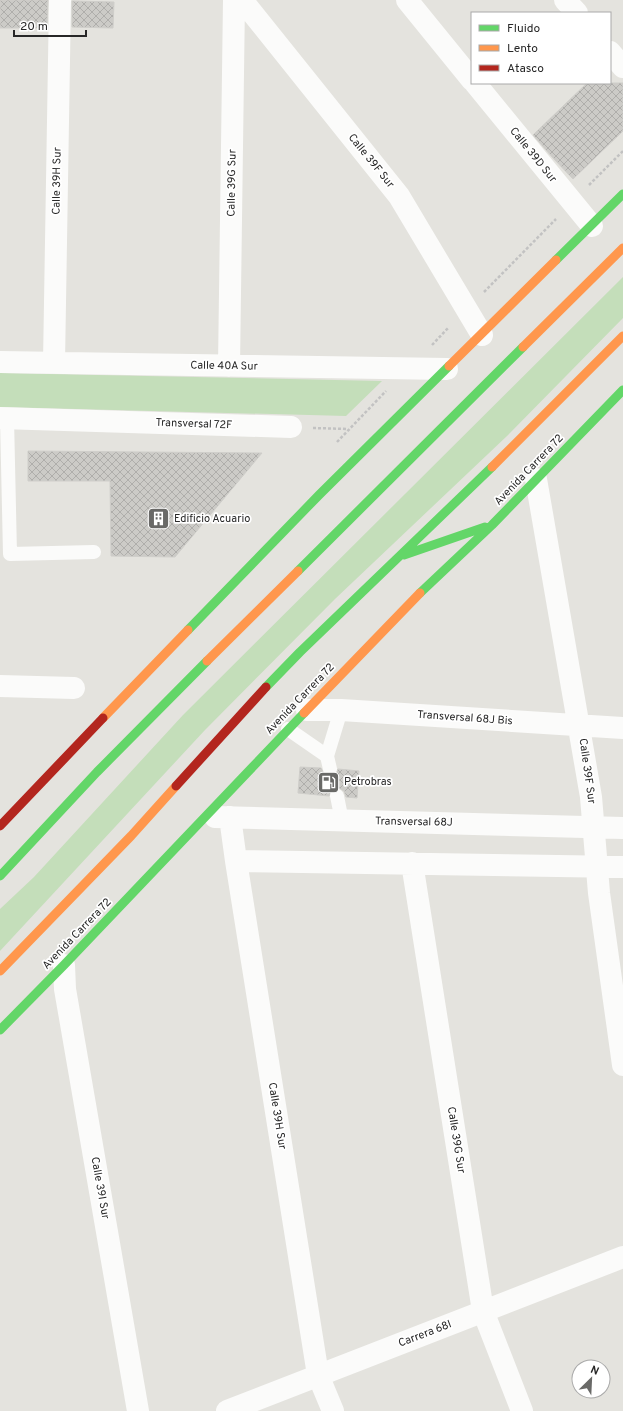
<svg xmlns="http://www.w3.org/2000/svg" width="623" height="1411" viewBox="0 0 623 1411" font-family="Overpass,sans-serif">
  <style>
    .grass { fill: #c4deba }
    .building { fill: url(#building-cross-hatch); stroke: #cfceca }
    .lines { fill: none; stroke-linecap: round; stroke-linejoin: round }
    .path { stroke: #c2c2c2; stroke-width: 2.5; stroke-dasharray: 3 2; stroke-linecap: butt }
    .lane { stroke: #fbfbfa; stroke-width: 14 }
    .street { stroke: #fbfbfa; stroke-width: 22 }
    .fast { stroke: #63d668; stroke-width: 9 }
    .slow { stroke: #ff974d; stroke-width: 9 }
    .jam { stroke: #b3261e; stroke-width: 9 }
    .labels { text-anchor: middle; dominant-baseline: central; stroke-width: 3.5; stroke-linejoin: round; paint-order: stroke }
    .street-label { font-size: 11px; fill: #272727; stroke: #fff }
    .poi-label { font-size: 11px; fill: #272727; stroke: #fff; text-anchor: start }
  </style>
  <defs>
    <pattern id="building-cross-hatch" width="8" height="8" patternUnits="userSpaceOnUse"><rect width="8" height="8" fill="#cccbc7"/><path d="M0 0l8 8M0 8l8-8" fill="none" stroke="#afaeab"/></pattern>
  </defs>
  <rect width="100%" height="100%" fill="#e4e3de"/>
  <path class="grass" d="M623,277v41l-116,118 -172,163 -130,131 -205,221v-42l34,-32 149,-162z
    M0,373l382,8 -36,35 -346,-9z"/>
  <path class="building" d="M0,0h48l-1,26h-4v2h-43z
    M72,1l42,1 -1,26 -41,-1z
    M587,83h36v48l-50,48 -20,-21 -20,-23z
    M28,451l234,2 -87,104 -64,-1 -1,-75h-82z
    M300,767l21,1 3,6 4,3 7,-2 3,-6 21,2 -2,27 -11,-1 -2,-6 -5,-3 -7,1 -3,7 -31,-3z"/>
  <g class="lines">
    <path class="path" d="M589,185l34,-34
      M484,292l72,-73
      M432,345l17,-18
      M313,428l35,1
      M337,442l49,-51"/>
    <path class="lane" d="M7,418l3,136 84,-2
      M288,729l39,27
      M330,769l-3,-13 14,-46
      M337,796l5,25"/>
    <path class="street" d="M242,0l157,196 83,139
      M407,0l65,80
      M565,0l12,13
      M610,52l13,15
      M475,83l117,143
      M0,362l447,7
      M54,363l6,-363
      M229,366l5,-366
      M0,418l291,9
      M536,479l55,318 8,96 24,172
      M0,686l74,2
      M307,710h34l282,18
      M215,817l408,11
      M230,817l6,44 82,514 15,36
      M236,861l387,6
      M412,863l71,448 39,100
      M64,965l1,24 73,422
      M227,1411l396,-154"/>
    <path class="fast" d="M556,260l67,-66
      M404,555l81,-28
      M298,571l225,-224
      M420,593l72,-68 131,-135
      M188,630l131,-135 130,-129
      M266,687l34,-35 192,-185
      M0,876l97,-104 110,-111
      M0,1030l64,-65 240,-252"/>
    <path class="slow" d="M523,347l100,-99
      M449,366l107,-106
      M492,467l131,-131
      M207,661l91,-90
      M304,713l116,-120
      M103,718l85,-88
      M0,971l131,-135 45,-50"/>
    <path class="jam" d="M176,786l90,-99
      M0,826l103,-108"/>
  </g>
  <defs>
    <symbol id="building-square" viewBox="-11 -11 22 22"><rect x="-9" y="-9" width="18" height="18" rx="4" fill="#696967" stroke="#fff"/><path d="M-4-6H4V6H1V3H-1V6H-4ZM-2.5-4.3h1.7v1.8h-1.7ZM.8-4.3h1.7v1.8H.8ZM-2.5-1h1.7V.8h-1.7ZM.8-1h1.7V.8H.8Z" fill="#fff"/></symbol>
    <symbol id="fuel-square" viewBox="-11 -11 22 22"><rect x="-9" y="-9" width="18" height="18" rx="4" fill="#696967" stroke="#fff"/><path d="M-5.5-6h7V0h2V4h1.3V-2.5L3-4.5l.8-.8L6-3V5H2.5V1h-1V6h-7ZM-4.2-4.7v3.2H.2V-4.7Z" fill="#fff"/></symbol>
  </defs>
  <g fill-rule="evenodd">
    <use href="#building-square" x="146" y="506" width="25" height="25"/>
    <use href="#fuel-square" x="316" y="770" width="25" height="25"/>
  </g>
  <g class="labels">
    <g class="street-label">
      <text transform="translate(533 155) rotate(51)">Calle 39D Sur</text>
      <text transform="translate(371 161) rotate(51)">Calle 39F Sur</text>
      <text transform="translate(57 181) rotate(-89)">Calle 39H Sur</text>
      <text transform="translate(232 183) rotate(-89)">Calle 39G Sur</text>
      <text transform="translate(224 366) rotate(1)">Calle 40A Sur</text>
      <text transform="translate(194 424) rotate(2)">Transversal 72F</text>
      <text transform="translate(529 470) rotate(-46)">Avenida Carrera 72</text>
      <text transform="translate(300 699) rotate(-46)">Avenida Carrera 72</text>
      <text transform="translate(465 718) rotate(4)">Transversal 68J Bis</text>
      <text transform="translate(587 771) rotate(82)">Calle 39F Sur</text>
      <text transform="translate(414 822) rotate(1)">Transversal 68J</text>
      <text transform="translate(77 934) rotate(-46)">Avenida Carrera 72</text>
      <text transform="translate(277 1116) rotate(81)">Calle 39H Sur</text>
      <text transform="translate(456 1140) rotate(81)">Calle 39G Sur</text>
      <text transform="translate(100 1188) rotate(80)">Calle 39I Sur</text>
      <text transform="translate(425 1334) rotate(-21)">Carrera 68I</text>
    </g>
    <g class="poi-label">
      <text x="174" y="519">Edificio Acuario</text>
      <text x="344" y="782">Petrobras</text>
    </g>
  </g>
  <rect x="471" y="12" width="140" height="72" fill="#ffffff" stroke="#a9a9a9"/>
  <rect x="479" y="25" width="20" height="6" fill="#63d668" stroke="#a9a9a9"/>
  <text x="507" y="32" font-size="12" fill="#272727">Fluido</text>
  <rect x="479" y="45" width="20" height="6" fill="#ff974d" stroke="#a9a9a9"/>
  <text x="507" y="52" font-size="12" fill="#272727">Lento</text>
  <rect x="479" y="65" width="20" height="6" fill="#b3261e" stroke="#a9a9a9"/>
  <text x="507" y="72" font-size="12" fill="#272727">Atasco</text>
  <g transform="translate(591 1379) rotate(24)"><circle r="19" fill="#ffffff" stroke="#a9a9a9"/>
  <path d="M0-3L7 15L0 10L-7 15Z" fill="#696967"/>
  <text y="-6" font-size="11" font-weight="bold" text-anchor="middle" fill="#272727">N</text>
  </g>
  <path d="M14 30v6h72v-6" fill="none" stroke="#272727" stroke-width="2"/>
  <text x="20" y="30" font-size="12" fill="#272727" stroke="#ffffff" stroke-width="3" paint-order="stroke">20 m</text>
</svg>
